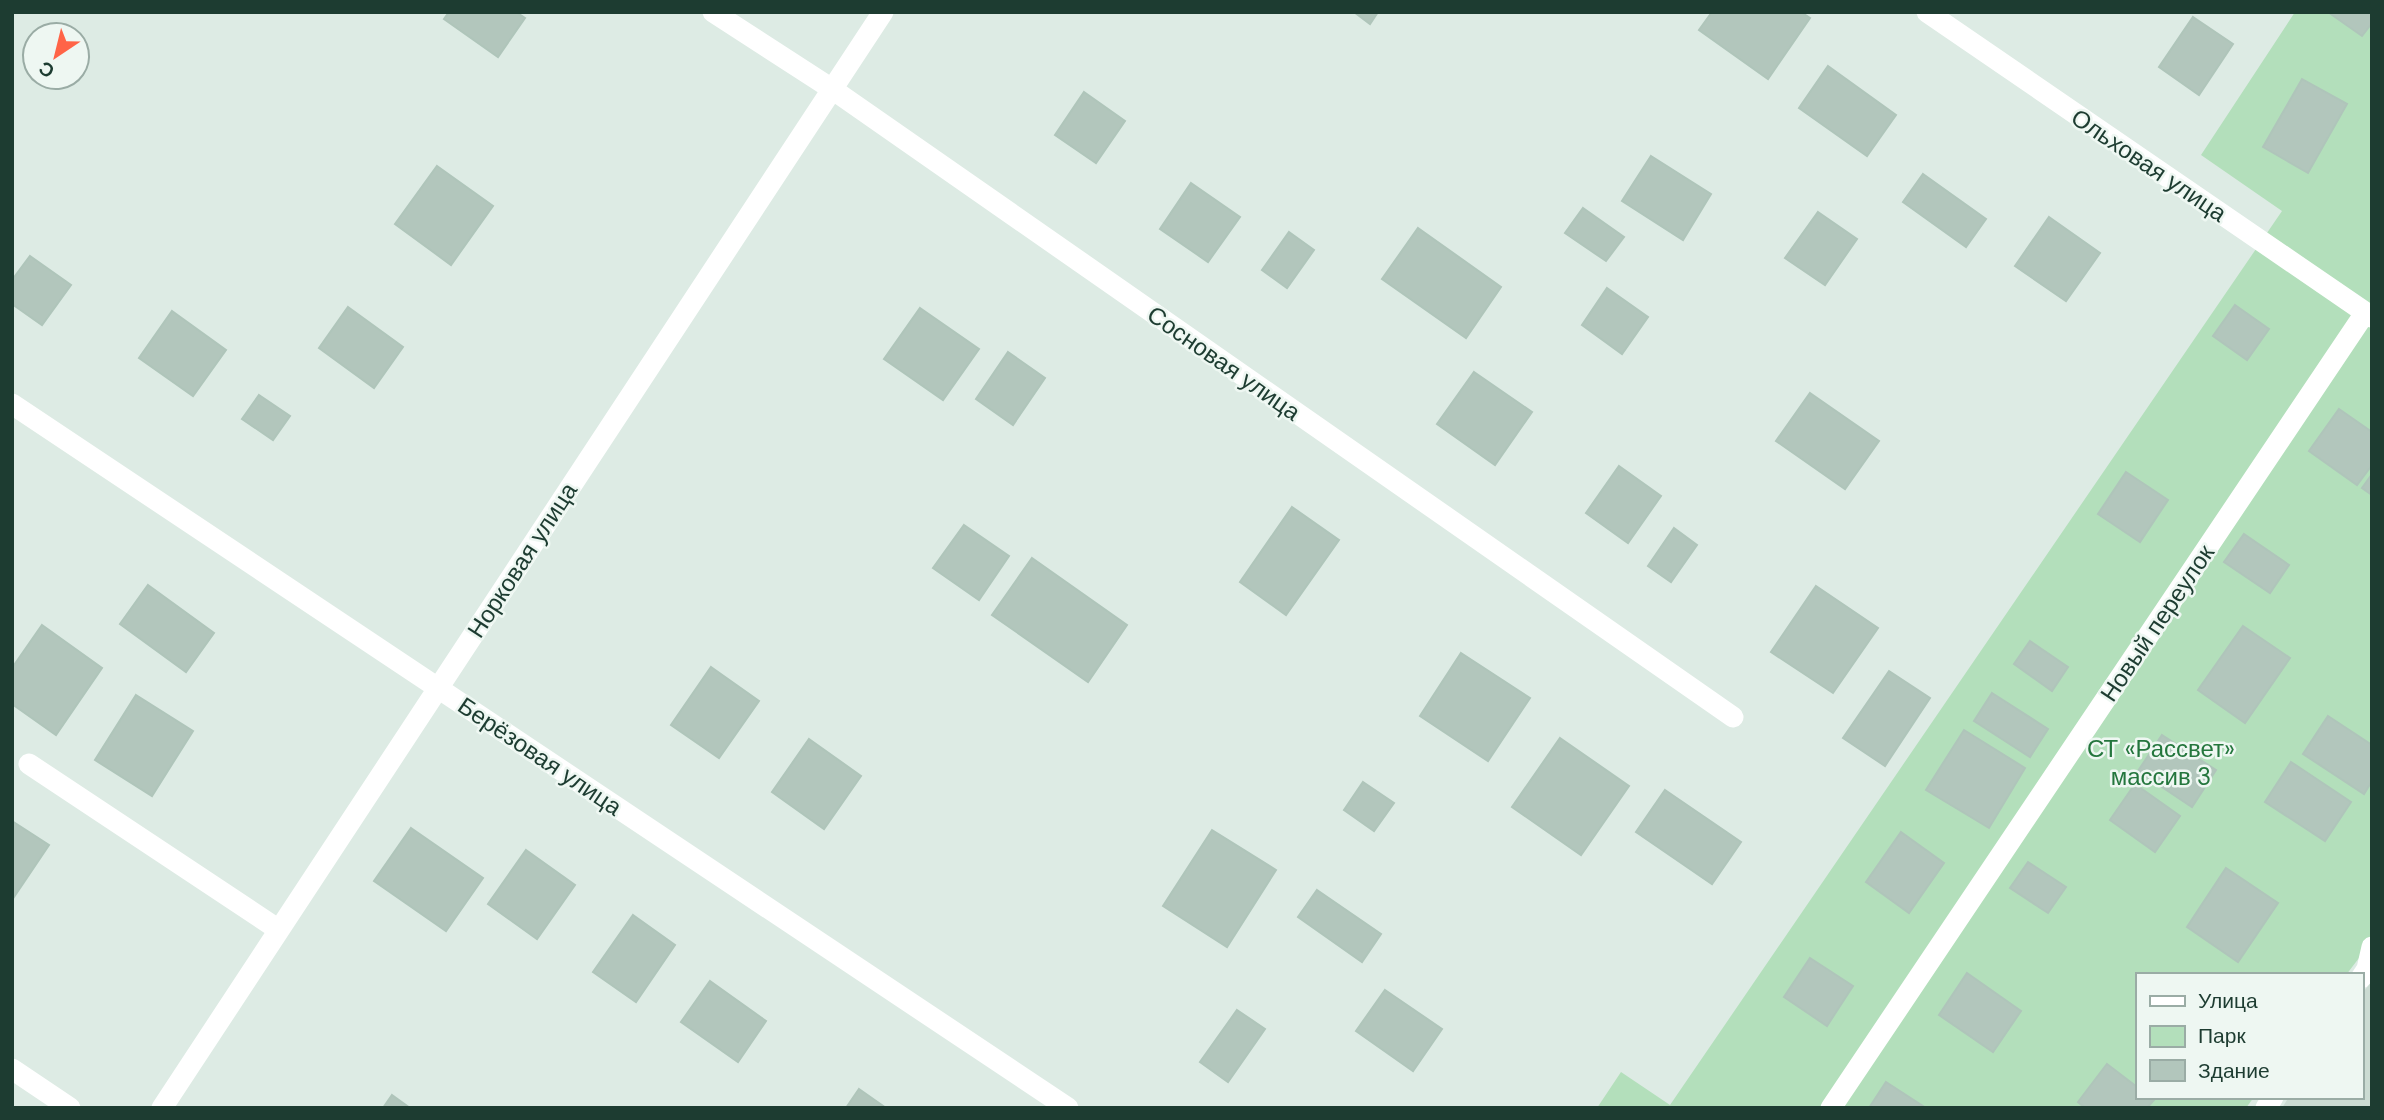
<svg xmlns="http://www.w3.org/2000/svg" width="2384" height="1120" viewBox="0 0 2384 1120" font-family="'DM Sans',sans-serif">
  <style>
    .built { fill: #cbdbd2 }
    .green { fill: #b3dfbb }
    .building { fill: #b2c6bc; stroke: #afc5ba; stroke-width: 2 }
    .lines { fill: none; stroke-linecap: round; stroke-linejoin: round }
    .minor { stroke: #fff; stroke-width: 21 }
    .labels { text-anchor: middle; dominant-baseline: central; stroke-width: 5; stroke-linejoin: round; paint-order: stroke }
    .street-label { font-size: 24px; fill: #1d3c31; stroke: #eef7f2 }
    .park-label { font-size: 24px; fill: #24763d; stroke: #eef7f2 }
  </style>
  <rect width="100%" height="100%" fill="#ddebe4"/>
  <path class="built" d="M2372,981v127h-90l7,-11h72v-102z"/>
  <path class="green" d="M2295,12h77v929l-26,34h-209v122h117l-8,11h-649l24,-36 49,33 612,-894 -81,-56z"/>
  <path class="building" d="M449,12h67l9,6 -27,39 -54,-38z
    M1354,12h24l-8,12z
    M1712,12h89l9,6 -42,61 -69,-49z
    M2328,12h44v11l-10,13z
    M2193,17l40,27 -34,51 -40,-28z
    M1828,66l68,49 -29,41 -68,-48z
    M2302,79l45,25 -39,69 -45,-26z
    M1084,92l41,29 -29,42 -41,-28z
    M1651,156l60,38 -28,46 -61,-39z
    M437,166l56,40 -42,59 -56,-41z
    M1923,174l63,45 -20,28 -63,-45z
    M1191,183l49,34 -32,45 -48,-33z
    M1583,208l41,29 -18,24 -41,-28z
    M1818,212l39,27 -32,46 -40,-27z
    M2049,217l51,36 -34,48 -51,-35z
    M1418,228l83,59 -35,51 -84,-59z
    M1289,232l25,18 -27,38 -25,-18z
    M30,256l41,29 -29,40 -30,-21v-24z
    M1607,288l41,29 -26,37 -40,-29z
    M2235,305l34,24 -22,31 -34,-24z
    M348,307l55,40 -29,41 -55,-40z
    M920,308l59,41 -36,51 -59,-41z
    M172,311l54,39 -33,46 -54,-38z
    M1008,352l37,26 -32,47 -37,-26z
    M1474,372l58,40 -37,53 -58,-41z
    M1810,393l69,48 -34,48 -69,-48z
    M259,395l31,21 -17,24 -31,-21z
    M2339,409l33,23v33l-15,20 -48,-34z
    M1619,466l42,30 -33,47 -42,-30z
    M2126,472l42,28 -28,42 -42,-28z
    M2372,474v21l-10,-7z
    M1292,507l47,33 -53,75 -46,-33z
    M964,525l45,31 -30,44 -46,-32z
    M1674,528l23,17 -26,37 -23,-16z
    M2244,534l45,31 -19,28 -46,-31z
    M1032,558l95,67 -39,57 -96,-67z
    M148,585l66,48 -28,39 -66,-48z
    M1816,586l62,42 -45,65 -62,-41z
    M42,625l60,43 -46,67 -44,-31v-36z
    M2243,626l47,32 -45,65 -47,-33z
    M2030,641l38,26 -16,24 -38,-27z
    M1461,653l69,45 -42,63 -68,-45z
    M711,667l48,34 -40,57 -48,-33z
    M1889,671l41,27 -45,68 -42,-28z
    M1992,693l56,36 -18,28 -56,-36z
    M136,695l57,36 -41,65 -57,-36z
    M2328,716l44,29v36l-8,13 -61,-40z
    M1964,730l61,38 -36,60 -63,-38z
    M2162,735l54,35 -24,37 -54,-36z
    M1560,738l69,48 -48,69 -69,-48z
    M809,739l52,37 -37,53 -52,-37z
    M2291,762l60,40 -26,39 -60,-39z
    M1363,782l31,21 -20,28 -30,-21z
    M2135,784l45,32 -25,36 -45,-32z
    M1665,790l76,52 -29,42 -76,-52z
    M12,821l37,24 -37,55z
    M411,828l72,50 -37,53 -72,-50z
    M1212,830l64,40 -49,77 -64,-41z
    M1901,832l43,31 -35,50 -43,-31z
    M526,850l49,35 -38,54 -49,-35z
    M2028,862l38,25 -18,26 -38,-25z
    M2226,868l52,35 -40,59 -51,-35z
    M1317,890l64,44 -19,28 -64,-45z
    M633,915l42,30 -39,57 -43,-30z
    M1810,958l43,28 -26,40 -43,-29z
    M1967,973l54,38 -28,41 -54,-37z
    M710,981l56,40 -28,41 -57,-40z
    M1385,990l57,39 -29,42 -57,-40z
    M1237,1010l28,19 -37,53 -28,-20z
    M2107,1064l30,23v10l17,3 -7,8h-62l-7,-6z
    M1886,1082l40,26h-57z
    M859,1089l27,19h-40z
    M392,1095l18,13h-27z"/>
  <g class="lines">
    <path class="minor" d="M713,12l119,77 901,628
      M1927,12l445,305
      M12,404l1056,704
      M29,764l250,166
      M2361,978l6,-9 5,-22
      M12,1069l58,39
      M162,1108l721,-1096
      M1831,1108l534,-795
      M2266,1108l7,-11"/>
  </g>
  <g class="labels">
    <g class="street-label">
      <text transform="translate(2149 165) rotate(34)">Ольховая улица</text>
      <text transform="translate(1224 363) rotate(35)">Сосновая улица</text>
      <text transform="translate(522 560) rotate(-57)">Норковая улица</text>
      <text transform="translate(2157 623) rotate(-56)">Новый переулок</text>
      <text transform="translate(540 756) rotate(34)">Берёзовая улица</text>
    </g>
    <g class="park-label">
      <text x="2161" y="748">СТ «Рассвет»<tspan x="2161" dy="28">массив 3</tspan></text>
    </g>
  </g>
  <rect width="2384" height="1120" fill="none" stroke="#1d3c31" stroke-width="28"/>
  <rect x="2136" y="973" width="228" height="126" fill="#eef7f2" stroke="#9aaca5" stroke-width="2"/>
  <rect x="2150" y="996" width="35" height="10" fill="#ffffff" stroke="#9aaca5" stroke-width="2"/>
  <text x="2198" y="1008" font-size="21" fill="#1d3c31">Улица</text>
  <rect x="2150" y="1026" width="35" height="21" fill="#b3dfbb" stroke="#9aaca5" stroke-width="2"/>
  <text x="2198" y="1043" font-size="21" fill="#1d3c31">Парк</text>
  <rect x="2150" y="1060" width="35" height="21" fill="#b2c6bc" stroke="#9aaca5" stroke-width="2"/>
  <text x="2198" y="1078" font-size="21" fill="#1d3c31">Здание</text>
  <g transform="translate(56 56) rotate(215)"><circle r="33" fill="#eef7f2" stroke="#9aaca5" stroke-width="2"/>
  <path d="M0-5L12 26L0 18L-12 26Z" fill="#ff6447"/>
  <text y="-10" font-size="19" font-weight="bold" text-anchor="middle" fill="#1d3c31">С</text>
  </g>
</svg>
